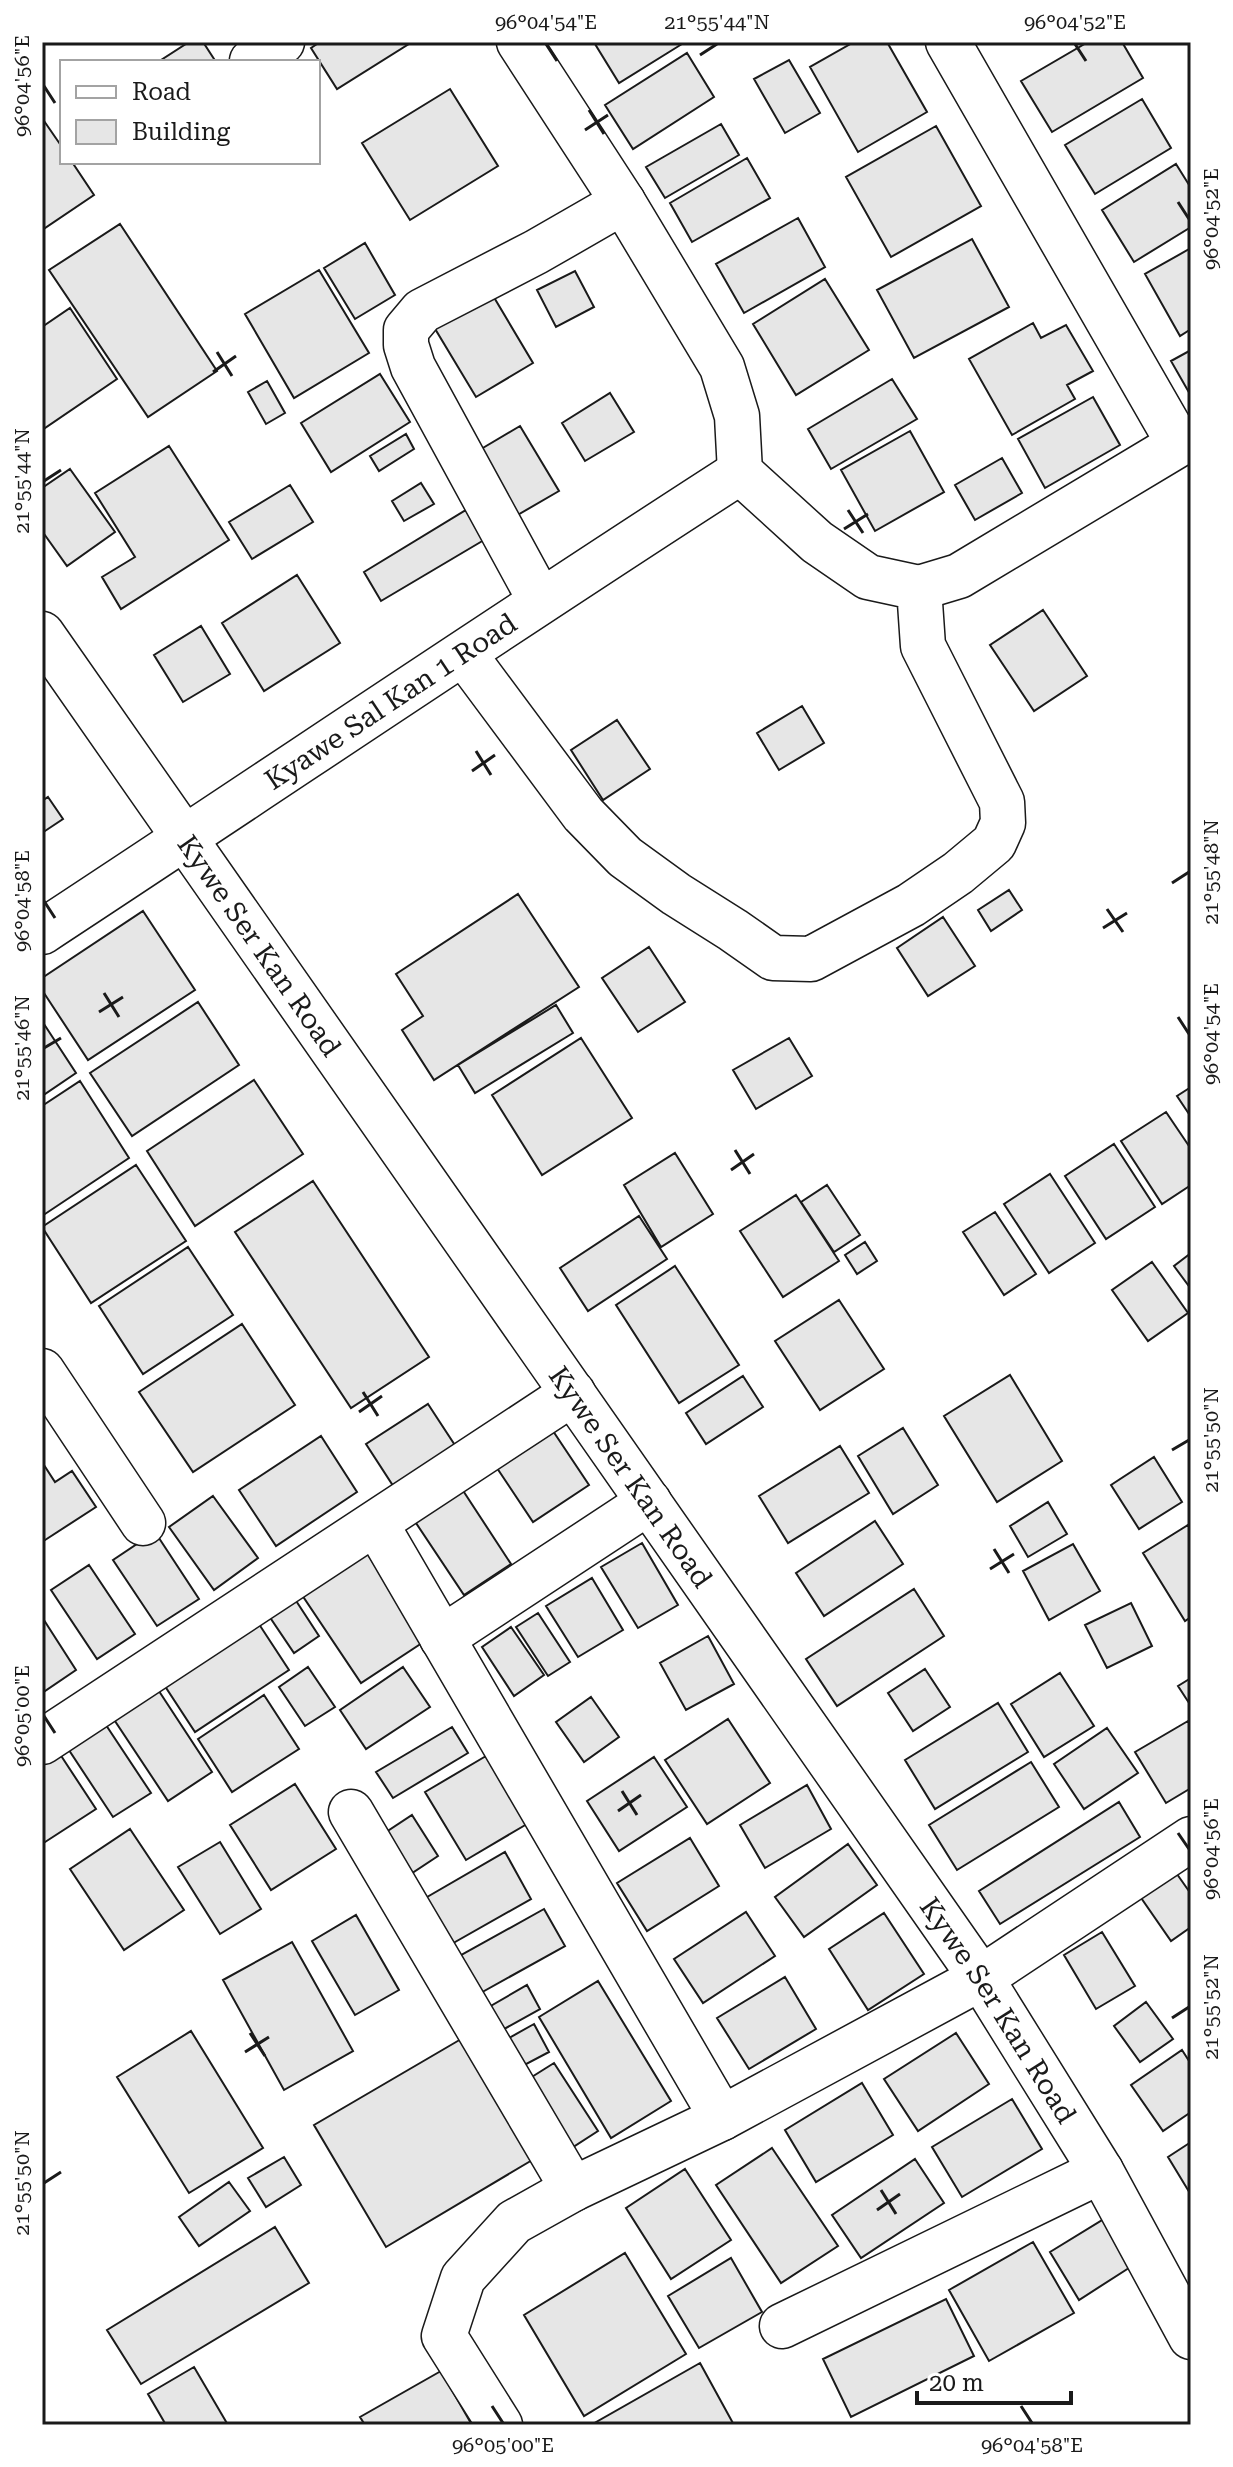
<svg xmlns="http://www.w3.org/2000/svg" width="1233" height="2467" viewBox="0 0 1233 2467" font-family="'Roboto Serif',serif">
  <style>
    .building { fill: #e6e6e6; stroke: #1a1a1a; stroke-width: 2 }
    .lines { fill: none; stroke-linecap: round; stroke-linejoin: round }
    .street-casing { stroke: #1a1a1a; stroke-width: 47 }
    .street { stroke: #fff; stroke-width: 44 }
    .ticks { fill: none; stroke: #1a1a1a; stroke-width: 3 }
    .labels { text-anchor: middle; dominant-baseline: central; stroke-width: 6; stroke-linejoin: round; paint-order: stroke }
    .street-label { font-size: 28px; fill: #1a1a1a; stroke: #fff }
    .neatline { fill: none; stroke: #1a1a1a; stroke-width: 3 }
    .ticks-label { font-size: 20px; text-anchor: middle; fill: #1a1a1a }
  </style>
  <rect width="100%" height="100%" fill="#fff"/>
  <path class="building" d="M189,42h14l13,20h-58z
    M320,42h92l-75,47 -26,-41z
    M598,42h83l1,2 -63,39 -24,-39z
    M854,42h33l40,70 -69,40 -48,-85z
    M1088,42h34l21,36 -91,54 -31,-51z
    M687,53l27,44 -81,52 -28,-44z
    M789,60l31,53 -35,20 -31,-54z
    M450,89l48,77 -88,54 -48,-77z
    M1142,99l29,49 -76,46 -30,-49z
    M42,118l20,29v15h10l22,33 -52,35z
    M721,124l18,31 -74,43 -19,-31z
    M936,126l45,80 -90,51 -45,-80z
    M747,158l23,40 -78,44 -22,-39z
    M1176,164l15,24v39l-57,35 -32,-52z
    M798,218l27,49 -81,46 -28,-49z
    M120,224l97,147 -69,46 -99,-147z
    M972,239l37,68 -95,51 -37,-68z
    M365,243l30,52 -40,24 -31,-51z
    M1191,248v81l-11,7 -35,-62z
    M319,270l50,83 -75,45 -49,-84z
    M575,271l19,36 -38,20 -19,-37z
    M825,279l44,71 -73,45 -43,-71z
    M492,294l41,69 -57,34 -42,-70z
    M70,308l47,71 -75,51v-103z
    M1033,323l8,15 25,-13 27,46 -26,14 8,14 -63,36 -43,-76z
    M1191,350v46l-20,-35z
    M380,374l30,48 -79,50 -30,-49z
    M892,379l25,40 -86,50 -23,-40z
    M267,381l18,32 -19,11 -18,-32z
    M610,393l24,39 -49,29 -23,-38z
    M1093,397l27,48 -75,43 -27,-49z
    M520,426l39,65 -50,29 -38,-65z
    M910,431l34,61 -69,39 -34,-61z
    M406,434l8,15 -35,22 -9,-15z
    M169,446l60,94 -108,69 -19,-32 33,-20 -40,-64z
    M1002,458l20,35 -47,27 -20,-35z
    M70,469l45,63 -48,34 -25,-35v-43z
    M421,483l13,21 -30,17 -12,-20z
    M290,485l23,37 -61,37 -23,-37z
    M466,510l18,30 -103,61 -17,-29z
    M297,575l43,68 -76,48 -42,-68z
    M1043,610l44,66 -53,35 -44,-66z
    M201,626l29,48 -47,28 -29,-47z
    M802,706l22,37 -45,27 -22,-37z
    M617,720l33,49 -47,31 -32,-50z
    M48,797l15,22 -21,14v-32z
    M1009,890l13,20 -31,21 -13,-21z
    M518,894l61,93 -145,93 -32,-50 21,-14 -27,-42z
    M143,911l52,79 -107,70 -46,-70v-12z
    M943,917l32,49 -47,30 -31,-48z
    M649,947l36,55 -47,30 -36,-54z
    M198,1002l41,63 -107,71 -42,-63z
    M556,1005l17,28 -98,60 -17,-28z
    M42,1021l34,52 -34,23z
    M581,1038l51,80 -90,57 -50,-80z
    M789,1038l23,38 -56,33 -23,-39z
    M254,1080l49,74 -108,72 -48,-75z
    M80,1081l49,77 -87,58v-110z
    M1191,1087v30l-14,-21z
    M1166,1112l25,37v36l-29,19 -41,-63z
    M1114,1144l41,63 -49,32 -41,-63z
    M675,1153l38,61 -52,33 -37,-62z
    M136,1165l50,76 -95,62 -49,-76z
    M1050,1174l45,69 -46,30 -45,-69z
    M313,1181l116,176 -78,51 -116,-176z
    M827,1185l33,50 -26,17 -33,-50z
    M796,1195l43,66 -56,36 -43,-66z
    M995,1212l41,62 -32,21 -41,-63z
    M639,1216l28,43 -79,52 -28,-43z
    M865,1242l12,19 -20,13 -12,-19z
    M188,1247l45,68 -90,59 -44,-68z
    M1191,1253v36l-17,-23z
    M1152,1262l36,51 -40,28 -36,-51z
    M675,1266l64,99 -60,38 -63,-98z
    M839,1300l45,69 -64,41 -45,-69z
    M242,1324l53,81 -102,67 -54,-80z
    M1010,1375l52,86 -65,41 -53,-86z
    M743,1376l20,31 -57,37 -20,-31z
    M428,1404l34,52 -61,42 -35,-54z
    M547,1422l42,63 -56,37 -42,-63z
    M903,1428l35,57 -45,29 -35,-58z
    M321,1436l36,56 -81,54 -37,-56z
    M840,1446l29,47 -81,50 -29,-47z
    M1154,1457l28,45 -43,27 -28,-44z
    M42,1462l13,20 17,-11 24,36 -54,35z
    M460,1486l51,78 -47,31 -52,-78z
    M213,1496l45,62 -44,32 -45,-63z
    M1048,1502l19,32 -39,23 -18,-31z
    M875,1521l28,43 -79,52 -28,-43z
    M1188,1525l3,5v87l-6,4 -42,-68z
    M155,1532l44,67 -42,27 -44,-66z
    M642,1543l36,62 -40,23 -37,-61z
    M1073,1544l27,47 -51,29 -26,-49z
    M363,1547l62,94 -64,42 -63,-94z
    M89,1565l46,69 -38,25 -46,-69z
    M592,1578l31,52 -45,27 -32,-51z
    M914,1589l30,47 -107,70 -31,-47z
    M289,1590l30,46 -25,17 -31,-46z
    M1131,1603l21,43 -45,22 -22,-43z
    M538,1613l32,49 -22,14 -32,-49z
    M253,1615l36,55 -94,62 -36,-55z
    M42,1617l34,53 -34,23z
    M511,1627l33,48 -30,21 -32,-49z
    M708,1636l26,48 -48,26 -26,-47z
    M308,1667l27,40 -30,19 -26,-39z
    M403,1667l27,40 -64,42 -26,-39z
    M925,1669l25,38 -37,24 -25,-38z
    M1060,1673l34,53 -50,31 -33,-53z
    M1191,1678v28l-13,-20z
    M153,1682l59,90 -44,29 -59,-89z
    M264,1695l35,54 -67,43 -34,-53z
    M591,1697l28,40 -35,25 -28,-40z
    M998,1703l30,49 -93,57 -30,-49z
    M100,1716l51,77 -38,24 -50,-76z
    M728,1719l42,64 -63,41 -42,-64z
    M1188,1721l3,5v62l-25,15 -31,-51z
    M452,1727l16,26 -75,45 -17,-26z
    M1107,1728l31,45 -54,36 -30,-45z
    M54,1745l42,64 -54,35v-91z
    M486,1756l41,68 -61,36 -41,-68z
    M654,1757l33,50 -68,44 -32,-50z
    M1031,1762l28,45 -102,63 -28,-45z
    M295,1784l41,65 -65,41 -41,-65z
    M807,1785l24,44 -66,39 -25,-43z
    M1119,1802l21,35 -140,87 -21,-33z
    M412,1815l26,41 -41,27 -26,-41z
    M130,1829l54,81 -60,40 -54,-81z
    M690,1838l29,48 -72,45 -30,-48z
    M220,1842l41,67 -41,25 -42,-67z
    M848,1844l29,41 -73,52 -29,-40z
    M505,1852l26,47 -90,51 -26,-46z
    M1172,1867l19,27v33l-20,14 -34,-49z
    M544,1909l21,37 -88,49 -21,-37z
    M746,1912l29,44 -72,47 -29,-44z
    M884,1913l40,61 -56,36 -39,-61z
    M356,1915l43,75 -44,25 -43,-74z
    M1102,1932l33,54 -39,23 -32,-54z
    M292,1942l61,109 -69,39 -61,-110z
    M785,1977l31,52 -67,40 -32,-51z
    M598,1981l73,120 -60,37 -72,-121z
    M527,1985l13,24 -52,29 -13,-23z
    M1146,2002l27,37 -33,23 -26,-36z
    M534,2024l15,28 -34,18 -15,-27z
    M191,2031l72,117 -74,45 -72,-116z
    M956,2033l33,51 -71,47 -34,-52z
    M468,2035l71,121 -153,91 -72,-122z
    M1182,2050l9,14v48l-28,19 -32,-46z
    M554,2063l44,68 -28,18 -43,-69z
    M862,2083l31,52 -77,47 -31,-52z
    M1012,2099l30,50 -80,48 -30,-50z
    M1191,2142v53l-23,-38z
    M772,2148l66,98 -57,37 -65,-98z
    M284,2157l17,28 -35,22 -18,-29z
    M915,2159l29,44 -83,55 -29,-43z
    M685,2169l46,71 -60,39 -45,-71z
    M229,2182l21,29 -51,35 -20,-29z
    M1104,2219l28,47 -53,34 -29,-48z
    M275,2227l34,56 -168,101 -34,-54z
    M1033,2242l41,71 -85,48 -40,-71z
    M625,2253l61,101 -102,62 -60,-101z
    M731,2258l31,54 -63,36 -31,-52z
    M946,2299l28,57 -123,61 -28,-58z
    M700,2363l34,62h-143z
    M194,2367l34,58h-62l-18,-31z
    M441,2371l31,54h-107l-5,-8z"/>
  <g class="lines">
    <defs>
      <g id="street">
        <path d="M948,42l231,402"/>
        <path d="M252,61l30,-19"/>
        <path d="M919,588l40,-12 232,-139"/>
        <path d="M540,600l-127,-233 -7,-22v-15l16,-19 114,-59 87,-50"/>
        <path id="s1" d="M42,634l939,1344 120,193 90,166"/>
        <path d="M464,654l119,160 42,43 51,37 57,36 40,28 38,1 100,-54 47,-32 36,-30 9,-20 -1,-21 -79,-156 -4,-58 -51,-11 -51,-35 -77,-70 -3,-56 -15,-49 -99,-165 -104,-160"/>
        <path id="s2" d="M42,932c233,-153 463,-309 698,-460"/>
        <path d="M42,1371l101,152"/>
        <path d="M376,1524l346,594"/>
        <path d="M442,1638l207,-136"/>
        <path d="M42,1742l531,-349"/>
        <path d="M351,1812l222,377"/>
        <path d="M782,2326l319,-155"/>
        <path d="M500,2425l-56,-89 19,-58 51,-56 59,-33 149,-71 259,-140 210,-139"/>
      </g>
    </defs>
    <use href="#street" class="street-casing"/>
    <use href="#street" class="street"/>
  </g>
  <path class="ticks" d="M546,44l11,17M1075,44l11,17M700,55l17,-11M44,86l11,17M589,110l15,24M585,130l23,-15M1178,202l11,17M217,352l15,24M213,372l23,-16M44,481l17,-11M848,510l15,23M844,529l24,-15M476,751l15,24M472,771l23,-16M1172,883l17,-11M44,901l11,17M1107,909l16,23M1103,928l24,-15M104,993l15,24M99,1012l24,-15M1178,1017l11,17M44,1048l17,-10M735,1150l15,24M731,1170l23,-16M363,1392l15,24M359,1412l23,-16M1172,1450l17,-10M994,1549l15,24M990,1569l24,-15M44,1716l11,17M622,1791l15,24M618,1811l23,-16M1178,1833l11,16M1172,2018l17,-11M250,2033l15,23M245,2052l24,-15M44,2183l17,-11M881,2190l15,24M877,2210l23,-16M492,2406l11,17M1021,2406l11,17"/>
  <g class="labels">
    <g class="street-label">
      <text stroke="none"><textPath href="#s2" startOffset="418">Kyawe Sal Kan 1 Road</textPath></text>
      <text stroke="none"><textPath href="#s1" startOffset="380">Kywe Ser Kan Road</textPath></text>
      <text stroke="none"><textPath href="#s1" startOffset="1028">Kywe Ser Kan Road</textPath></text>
      <text stroke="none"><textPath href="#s1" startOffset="1676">Kywe Ser Kan Road</textPath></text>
    </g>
  </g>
  <rect width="1233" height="2467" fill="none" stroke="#ffffff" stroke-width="88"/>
  <rect x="60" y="60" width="260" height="104" fill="#ffffff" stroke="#a3a3a3" stroke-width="2"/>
  <rect x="76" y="86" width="40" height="12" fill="#ffffff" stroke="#a3a3a3" stroke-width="2"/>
  <text x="132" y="100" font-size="24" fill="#1a1a1a">Road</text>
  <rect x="76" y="120" width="40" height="24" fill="#e6e6e6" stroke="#a3a3a3" stroke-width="2"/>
  <text x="132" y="140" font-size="24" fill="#1a1a1a">Building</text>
  <path d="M917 2391v12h154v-12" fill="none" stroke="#1a1a1a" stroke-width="4"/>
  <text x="929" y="2391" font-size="24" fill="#1a1a1a" stroke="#ffffff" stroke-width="6" paint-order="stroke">20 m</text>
  <rect x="44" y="44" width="1145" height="2379" class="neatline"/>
  <g class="ticks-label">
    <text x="546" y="29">96°04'54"E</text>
    <text x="717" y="29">21°55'44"N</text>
    <text x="1075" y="29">96°04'52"E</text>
    <text transform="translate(22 86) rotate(-90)" y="7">96°04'56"E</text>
    <text transform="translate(1211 219) rotate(-90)" y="7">96°04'52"E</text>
    <text transform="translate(22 481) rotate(-90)" y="7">21°55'44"N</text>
    <text transform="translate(1211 872) rotate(-90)" y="7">21°55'48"N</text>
    <text transform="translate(22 901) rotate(-90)" y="7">96°04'58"E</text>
    <text transform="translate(1211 1034) rotate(-90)" y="7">96°04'54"E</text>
    <text transform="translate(22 1048) rotate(-90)" y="7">21°55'46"N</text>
    <text transform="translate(1211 1440) rotate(-90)" y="7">21°55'50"N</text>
    <text transform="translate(22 1716) rotate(-90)" y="7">96°05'00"E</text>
    <text transform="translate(1211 1849) rotate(-90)" y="7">96°04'56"E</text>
    <text transform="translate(1211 2007) rotate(-90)" y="7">21°55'52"N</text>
    <text transform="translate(22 2183) rotate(-90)" y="7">21°55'50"N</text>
    <text x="503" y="2452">96°05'00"E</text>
    <text x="1032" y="2452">96°04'58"E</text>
  </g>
</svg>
